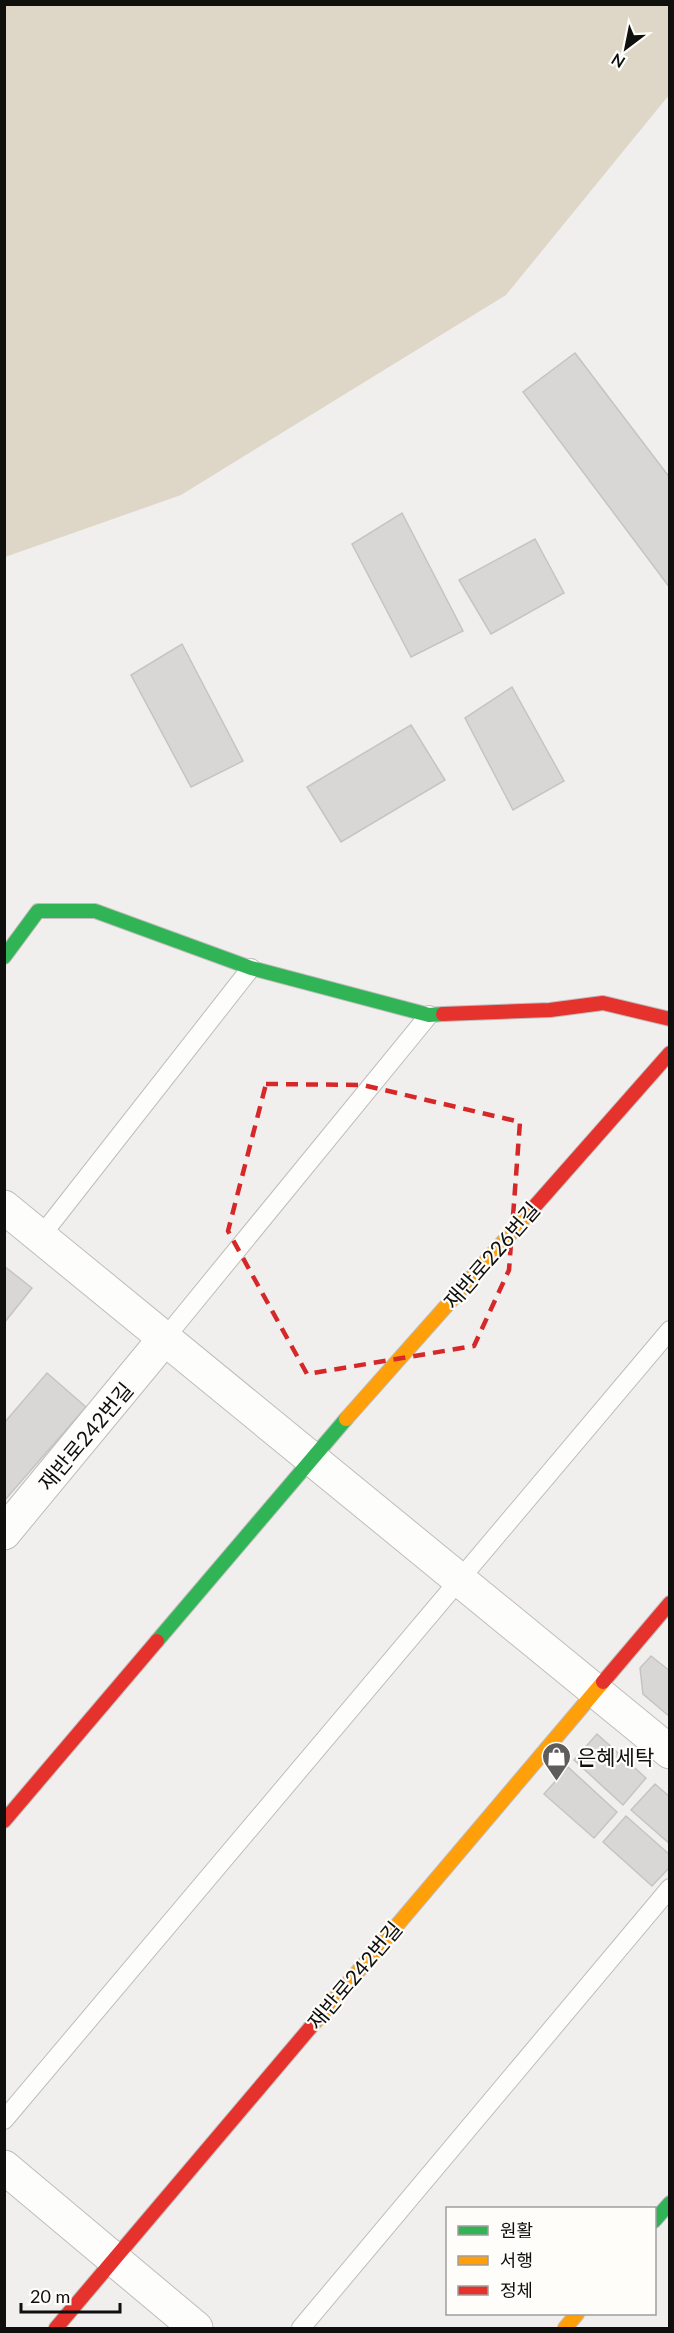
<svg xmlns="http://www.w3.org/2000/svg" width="674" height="2333" viewBox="0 0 674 2333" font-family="Lato,'Noto Sans KR',sans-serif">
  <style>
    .green { fill: #ded6c6 }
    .building { fill: #d8d7d6; stroke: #c5c4c3; stroke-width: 1.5 }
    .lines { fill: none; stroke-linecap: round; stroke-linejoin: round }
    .lane-casing { stroke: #bebdbc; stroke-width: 20 }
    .street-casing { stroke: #bebdbc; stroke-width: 35 }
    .fast-casing { stroke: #bebdbc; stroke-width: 16 }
    .slow-casing { stroke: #bebdbc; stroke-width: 16 }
    .jam-casing { stroke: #bebdbc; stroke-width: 16 }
    .lane { stroke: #fdfdfc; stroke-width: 18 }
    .street { stroke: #fdfdfc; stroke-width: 33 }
    .fast { stroke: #30b455; stroke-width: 14 }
    .slow { stroke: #ff9f0a; stroke-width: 14 }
    .jam { stroke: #e5322d; stroke-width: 14 }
    .marked { fill: none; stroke: #d62828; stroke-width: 4.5; stroke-dasharray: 12 8; stroke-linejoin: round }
    .labels { text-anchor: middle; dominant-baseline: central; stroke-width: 4.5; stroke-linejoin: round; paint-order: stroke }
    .street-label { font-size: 21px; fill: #0f0f0e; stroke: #fffdfa }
    .poi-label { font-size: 21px; fill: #0f0f0e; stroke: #fffdfa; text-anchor: start }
  </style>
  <rect width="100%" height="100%" fill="#f0efee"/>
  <path class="green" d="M4,5h665v90l-163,200 -325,200 -176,62z"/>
  <path class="building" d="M575,353l95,125v110l-147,-196z
    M402,513l61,118 -52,26 -59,-113z
    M535,539l29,54 -73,41 -32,-54z
    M182,644l61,117 -52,26 -60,-112z
    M512,687l52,94 -51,29 -48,-92z
    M411,725l34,55 -104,62 -34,-55z
    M4,1266l28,22 -28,35z
    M47,1373l39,34 -82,94v-78z
    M651,1656l19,15v46l-27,-23 -3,-26z
    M597,1734l49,44 -23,27 -49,-45z
    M568,1767l49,45 -23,26 -50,-44z
    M655,1784l15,13v47l-39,-34z
    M626,1816l44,39v12l-18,19 -49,-44z"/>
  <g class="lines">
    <defs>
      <path id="lane" d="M41,1236l210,-268
        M165,1338l264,-323
        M4,2120l666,-790
        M301,2328l369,-440"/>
      <path id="street" d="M4,1207l666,545
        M4,1533l161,-195
        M4,2167l192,161"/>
      <path id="fast" d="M4,957l34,-46h57l156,57 178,47 14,-1
        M157,1641l189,-222
        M654,2221l16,-18"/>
      <path id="slow" d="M346,1419l189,-213
        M310,2028l293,-346
        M565,2328l12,-14"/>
      <path id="jam" d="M443,1014l107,-4 53,-7 67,16
        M535,1206l135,-153
        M603,1682l67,-79
        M4,1821l153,-180
        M56,2328l254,-300"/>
    </defs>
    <use href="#lane" class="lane-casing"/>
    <use href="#street" class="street-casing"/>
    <use href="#fast" class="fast-casing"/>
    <use href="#slow" class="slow-casing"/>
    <use href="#jam" class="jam-casing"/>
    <use href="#lane" class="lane"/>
    <use href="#street" class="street"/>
    <use href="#fast" class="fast"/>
    <use href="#slow" class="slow"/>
    <use href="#jam" class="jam"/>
  </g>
  <path class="marked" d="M266,1084l97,1 157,37 -11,148 -35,76 -167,28 -79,-143z"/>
  <defs>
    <symbol id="shop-pin" viewBox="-11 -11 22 30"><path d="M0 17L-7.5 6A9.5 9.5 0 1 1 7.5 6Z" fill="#5e5d5c" stroke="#fffdfa"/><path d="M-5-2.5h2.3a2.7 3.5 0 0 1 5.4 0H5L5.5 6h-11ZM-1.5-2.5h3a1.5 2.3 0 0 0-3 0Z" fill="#fff"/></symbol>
  </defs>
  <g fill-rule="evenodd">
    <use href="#shop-pin" x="540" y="1740" width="33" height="45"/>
  </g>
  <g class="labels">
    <g class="street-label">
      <text transform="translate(491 1255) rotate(-49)">재반로226번길</text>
      <text transform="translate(85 1436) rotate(-50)">재반로242번길</text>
      <text transform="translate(354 1975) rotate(-50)">재반로242번길</text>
    </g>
    <g class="poi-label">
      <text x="577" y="1756">은혜세탁</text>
    </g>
  </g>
  <rect width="674" height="2333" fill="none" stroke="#0f0f0e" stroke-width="12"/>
  <rect x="446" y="2207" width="210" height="108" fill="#fffdfa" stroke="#9f9e9c" stroke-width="1.5"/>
  <rect x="458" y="2226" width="30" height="9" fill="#30b455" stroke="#9f9e9c" stroke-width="1.5"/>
  <text x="500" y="2237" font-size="18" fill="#0f0f0e">원활</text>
  <rect x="458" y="2256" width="30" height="9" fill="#ff9f0a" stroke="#9f9e9c" stroke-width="1.5"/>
  <text x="500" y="2267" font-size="18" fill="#0f0f0e">서행</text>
  <rect x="458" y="2286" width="30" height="9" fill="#e5322d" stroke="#9f9e9c" stroke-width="1.5"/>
  <text x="500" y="2297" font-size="18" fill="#0f0f0e">정체</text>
  <g transform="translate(626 48) rotate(212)" stroke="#fffdfa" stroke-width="4.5" paint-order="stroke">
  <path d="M0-4.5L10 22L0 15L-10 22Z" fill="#0f0f0e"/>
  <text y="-9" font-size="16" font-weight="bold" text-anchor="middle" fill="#0f0f0e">N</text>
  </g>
  <path d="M21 2303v9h99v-9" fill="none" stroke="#0f0f0e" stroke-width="3"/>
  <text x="30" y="2303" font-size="18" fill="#0f0f0e" stroke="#fffdfa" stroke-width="4.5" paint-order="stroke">20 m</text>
</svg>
